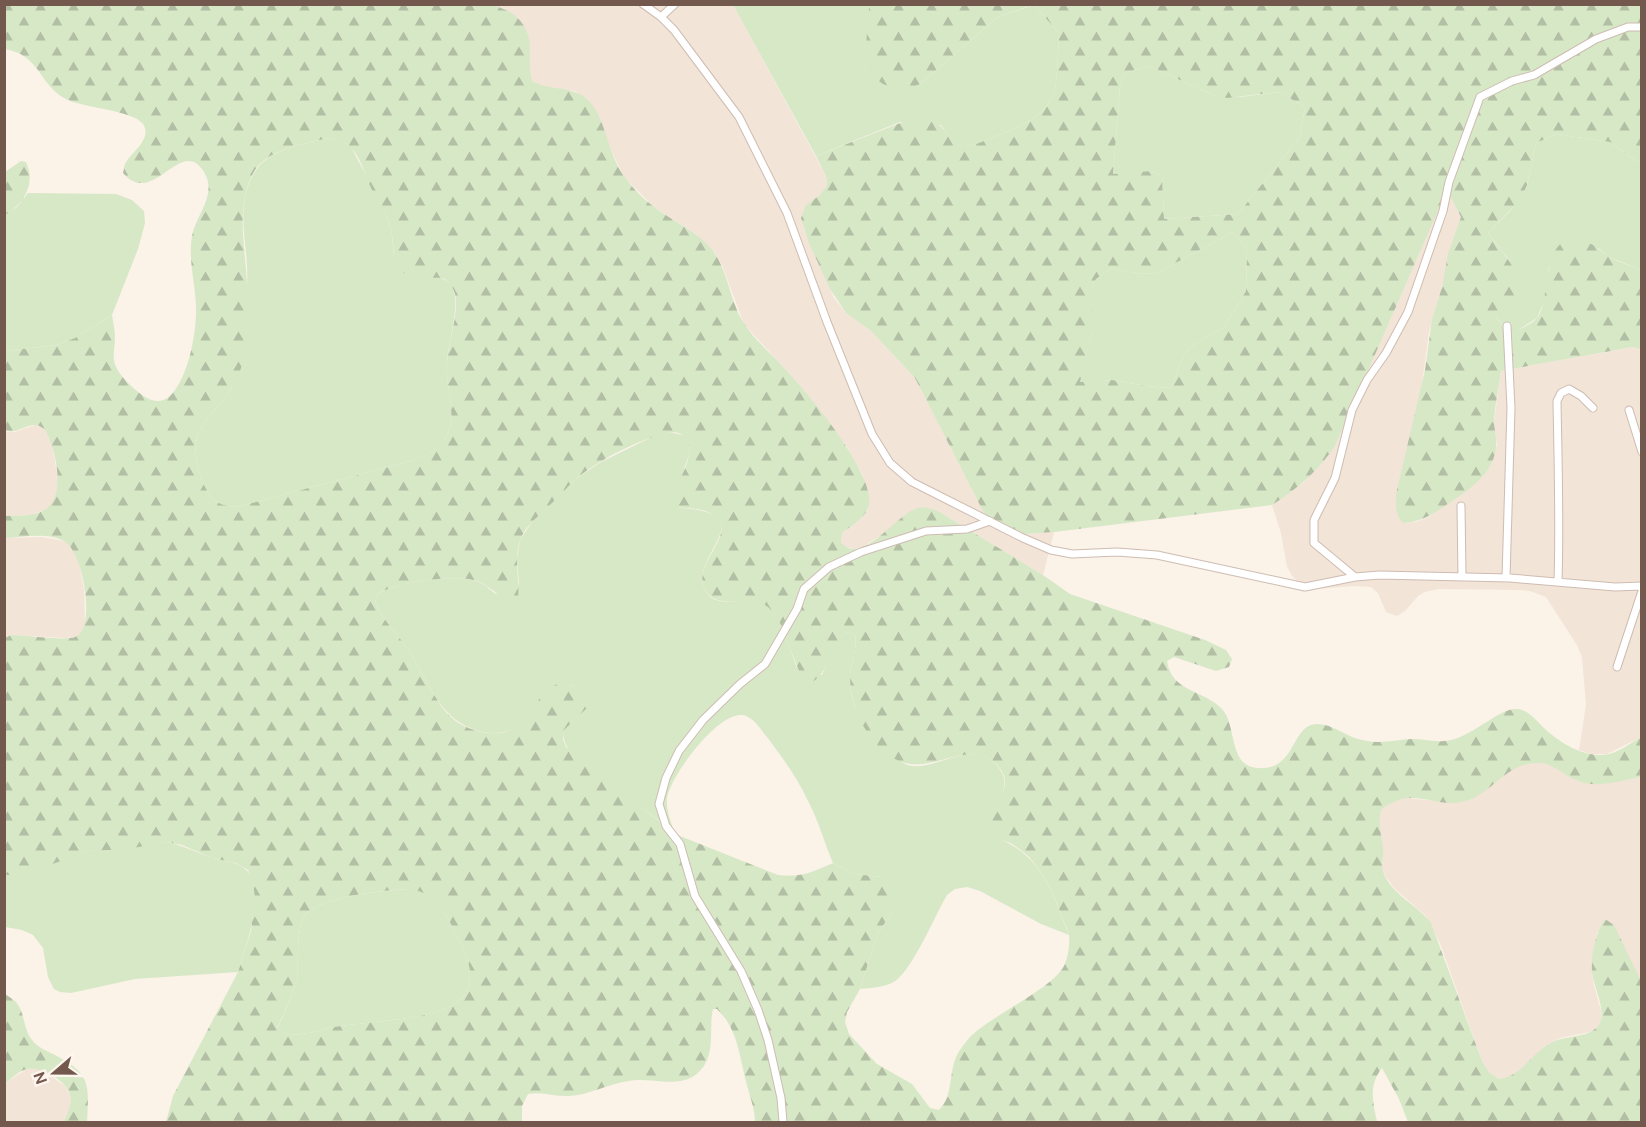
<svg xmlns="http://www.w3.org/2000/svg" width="1646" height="1127" viewBox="0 0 1646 1127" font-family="Ubuntu,sans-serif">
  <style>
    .residential { fill: #f2e4d7 }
    .grass { fill: #d7e8c7 }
    .forest { fill: url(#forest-firs); fill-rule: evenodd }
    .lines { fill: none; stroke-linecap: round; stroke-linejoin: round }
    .minor-casing { stroke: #cebcb2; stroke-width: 9 }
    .minor { stroke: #fff; stroke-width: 7 }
  </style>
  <defs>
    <pattern id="forest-firs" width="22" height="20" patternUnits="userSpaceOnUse" patternTransform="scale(1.5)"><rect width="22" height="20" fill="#d7e8c7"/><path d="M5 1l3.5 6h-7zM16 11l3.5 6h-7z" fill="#b3bfa4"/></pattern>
  </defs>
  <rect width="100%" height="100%" fill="#fbf2e8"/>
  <path class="residential" d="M482,5h251l93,171 1,9 -7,10 -14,10 -2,24 30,69 12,15 25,18 44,47 74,145 36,11 29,-2 -11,43 -105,-64 -58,25 -18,11 -8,2 -9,-2 -4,-5 1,-9 20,-15 6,-8 -5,-35 -16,-28 -51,-66 -52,-57 -22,-59 -7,-12 -19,-19 -42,-27 -30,-30 -12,-25 -17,-41 -7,-11 -13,-9 -35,-5 -8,-5 -4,-14 2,-21 -26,-38z
    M1447,189l14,28 -32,115 -26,191 13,-1 13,-5 68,-71 -3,-24 7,-51 133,-24 7,2v388l-34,17h-16l-12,-4 7,-45 -4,-48 -5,-12 -31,-48 -16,-6 -10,-1 -82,-1 -13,3 -7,4 -13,15 -8,5 -11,-4 -8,-19 -7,-6 -19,-1 -36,3 -12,-2 -12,-11 -5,-10 -6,-33 -9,-28 32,-23 31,-36z
    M35,425l10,4 6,11 7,39 -1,13 -4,11 -8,7 -15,5 -25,1 -1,-86 4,2h7z
    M42,537l22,4 6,4 8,13 6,32 1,34 -4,10 -5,3 -11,1 -54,-3 -6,3 -1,-100z
    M1539,762l16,5 22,14 25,3 39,-7v204l-6,-10 -38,-39 -5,38 1,12 8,29v12l-7,8 -34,7 -14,7 -26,26 -10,6 -11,2 -10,-7 -7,-11 -42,-118 -14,-27 -31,-27 -9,-12 -4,-8 1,-19 -4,-28 2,-12 12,-9 13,-3 51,5 13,-4 41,-29 12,-5z
    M27,1069h11l9,4 18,13 5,9v13l-6,14h-59v-39z"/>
  <path class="grass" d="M733,5h136v11l51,68 78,-67 36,-12 25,28c-1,18 -1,38 -4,56 -7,33 -55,44 -81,56 -19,5 -23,-6 -33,-20l-41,-3 -84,34z
    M1149,66l64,29 27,2 39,-5 26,15 -5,30 -62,77 -74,5 -2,-43 -10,-5 -39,4 7,-88 4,-14z
    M1557,134l53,8 31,22v106l-32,-13 -11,-9 -49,19 -4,32 -8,19 -25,16 -16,-16 14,-57 -22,-28 23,-23 16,-25 9,-42z
    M329,138l11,2 11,7 33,62 7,20 3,25 23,24c11,0 26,-4 34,7 11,16 -3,58 -4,77 -2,22 9,48 2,69 -6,16 -20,23 -35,29l-177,47c-5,-1 -13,-1 -18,-4 -14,-8 -22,-33 -23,-48 -3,-27 15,-38 29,-58 4,-5 8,-10 9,-16 4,-31 10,-63 13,-95 3,-39 -15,-80 9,-116 14,-21 50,-27 73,-32z
    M28,193l88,1 16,6 12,11 1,12 -7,26 -26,66 -37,23 -19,7 -51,6v-136l12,-8z
    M1233,232l14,17 -1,42 -22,36 -34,20 -7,10 -12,31 -25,-2 -34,-6 -33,3 13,-51v-44l4,-9 15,-11 30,6 16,-1z
    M670,432l16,4c9,17 -2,26 -4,42 -2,10 -2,20 -3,30 90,5 5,50 27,84 12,20 44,0 61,14 17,13 22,42 30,62l25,7 16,-36 8,-7 9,3c3,15 -4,25 -5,40 0,11 1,21 5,32 5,10 35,44 44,53 26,24 75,-32 102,11 10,17 -4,32 -13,45l9,22c46,18 55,54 72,97l-28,-11 -61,-33 -13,-4 -12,2 -8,6c-12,20 -36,79 -55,88 -9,4 -21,5 -32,6l17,-54 20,-31 -14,-27 -29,-3 -21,-11c-9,-21 -15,-44 -26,-64 -10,-22 -26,-43 -40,-62 -6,-7 -11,-16 -19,-20 -24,-15 -78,59 -81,81 -1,12 4,24 8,36 -11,-9 -21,-18 -33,-26 -25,-18 -80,-44 -79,-78l23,-21 -12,-23c-35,-9 -37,32 -63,44 -11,4 -21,4 -32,1 -39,-10 -50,-49 -70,-80 -11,-17 -26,-30 -34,-49l3,-8c19,-12 82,-22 103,-11 5,2 10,8 15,11l23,-10 -2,-26 3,-18 12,-18 45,-44 24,-16 55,-27z
    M166,842c16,3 29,10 44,15 12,5 25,3 35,12 23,18 0,80 -7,103l-103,7 -64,14 -11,-1 -6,-3 -6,-12 -5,-29 -10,-13 -11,-5 -17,-3v-52h9l75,-24z
    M410,889c27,4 32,18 44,41 9,18 22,39 13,60 -2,7 -9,12 -16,16 -32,15 -81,15 -117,21 -14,3 -30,9 -45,7 -4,0 -8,-4 -12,-5 8,-17 16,-34 20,-52 2,-17 -1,-47 7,-60 14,-21 82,-27 106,-28z"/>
  <path class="forest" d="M5,5l477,-1c26,2 47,15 48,44 0,12 -1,21 2,33 17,10 39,4 55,18 19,18 21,56 37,77 8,11 18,22 29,30 17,14 39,22 55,39 21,22 20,54 36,78 11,18 29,32 43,48 21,23 93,107 81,137 -4,11 -17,18 -26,25l-1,9c19,25 55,-26 74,-33 8,-3 15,-1 23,2l105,64 27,19 135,46 21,10 6,9 -3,8 -13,4 -42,-14 -7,4c5,32 36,28 55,48 15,16 6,57 35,59 37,3 34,-36 54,-43 15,-5 33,10 47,14 21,6 33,1 54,0 11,0 21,3 32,2 28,-2 54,-34 74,-32 10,1 19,12 26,19 16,15 41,31 65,26 11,-3 22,-11 32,-17v40c-19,3 -44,12 -63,4 -14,-5 -25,-19 -41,-18 -31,1 -42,27 -68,37 -33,12 -55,-17 -88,10 -3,13 0,24 2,37 1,8 -2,17 0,24 7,23 35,34 48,52l51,138 7,11 10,7c22,-3 30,-22 48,-34 15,-10 37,-7 48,-16 16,-12 -2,-41 -3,-57 -1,-19 3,-37 13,-53l9,6 27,56v141h-233l-9,-23 -17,-31c-14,18 -9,34 -5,54h-622c0,-14 -6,-27 -9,-41 -7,-26 -8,-52 -29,-72h-4c-4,16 1,35 -6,51 -16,35 -52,16 -79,21 -20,3 -39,14 -59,15 -14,1 -26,-5 -41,-2l-6,12v16h-356l7,-26 65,-124 13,-41 4,-34 -2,-13 -5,-14 -12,-7 -24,-5 -30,-13 -16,-3 -38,7 -39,2 -56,20 -19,4h-9v-237l6,-3c14,0 53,6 64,2 22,-7 8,-87 -11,-96 -17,-9 -41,-4 -59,-3v-22c12,-1 30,1 41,-7 21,-15 9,-61 -1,-80 -3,-1 -6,-4 -10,-4 -11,0 -19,10 -30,5v-79l51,-6 19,-7 37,-23c1,7 3,15 3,23 0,7 -2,15 -1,22 2,14 18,27 28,35 10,7 20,9 29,0 18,-19 26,-64 25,-90 -1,-22 -8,-47 -4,-69 4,-22 26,-41 12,-64 -23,-38 -51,37 -81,1 1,-3 1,-7 2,-9 6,-12 28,-25 18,-40 -10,-14 -62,-16 -79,-26 -25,-14 -24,-43 -59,-49zM329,138c8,1 15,3 21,9 11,10 15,28 21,41 8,14 17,26 20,42 3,13 1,29 10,40 11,14 30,5 44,9 5,5 8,8 10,15 4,22 -7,47 -8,69 -2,21 9,47 2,68 -6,16 -21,23 -35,29l-177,47c-5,-1 -13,-1 -18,-4 -14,-8 -22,-33 -23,-48 -3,-25 13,-37 27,-55 11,-14 20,-31 22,-49 4,-23 3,-46 2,-69 -2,-36 -12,-79 8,-112 14,-21 51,-27 74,-32zM670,432c26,0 21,25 12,43 -3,7 -10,14 -12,21 -1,3 0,6 0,10 13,3 28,1 40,7 34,18 -20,49 -5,77 11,21 43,4 60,15 20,12 25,53 38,72l11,4c17,-13 17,-35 32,-49l9,3c3,14 -4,25 -5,40 -1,32 19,73 49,86 32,14 68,-22 96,2 31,28 -21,50 -7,69 5,7 17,8 24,12 6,4 14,9 18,14 15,17 23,35 31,56 2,6 6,14 8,21 1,9 -1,23 -5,31 -12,23 -72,49 -94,71 -5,6 -10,12 -13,18 -9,19 -3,40 -18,55l-9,-2 -18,-24 -35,-20 -28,-30 -4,-12 2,-10 13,-23 17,-54 20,-31 1,-11 -6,-12 -9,-4 -29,-3 -21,-11c-21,9 -32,15 -55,12l-103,-41 -34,-27 -47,-32 -28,-28 -3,-8 1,-9 22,-21c0,-1 1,-8 1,-9 -3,-13 -24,-20 -34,-14 -24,15 -26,51 -64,47 -13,-1 -29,-7 -38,-16 -14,-12 -31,-49 -42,-66 -11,-17 -26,-30 -34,-49l3,-8c19,-12 81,-21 102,-12 10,5 19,14 28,19l10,-3c2,-20 -5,-42 3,-60 6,-14 20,-24 31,-35 9,-8 17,-18 26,-26 26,-20 60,-37 92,-45zM410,889c27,5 32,18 44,41 9,18 22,39 13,60 -2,7 -9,12 -16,16 -32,15 -81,15 -117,21 -14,3 -30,9 -45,7 -4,0 -8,-4 -12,-6 8,-17 16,-33 20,-51 2,-17 -1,-47 7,-60 14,-21 82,-27 106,-28z
    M869,5v-1l163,1 -34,12 -78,67c-11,5 -19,6 -32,2 -32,-11 -19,-56 -19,-81z
    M1034,5h607v159l-31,-22 -53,-8 -21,9 -9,42 -7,15 -32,33c13,19 37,39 28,64 -3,8 -14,15 -20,21l15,16c8,-5 22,-10 27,-17 14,-22 2,-89 46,-76 11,3 18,12 27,17 10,5 21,8 30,12v79l-8,-2 -132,24c-2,16 -6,34 -7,50 0,8 3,16 2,23 0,28 -27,46 -47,59 -16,11 -27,19 -46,20 -8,-8 -7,-18 -7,-29l29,-124 7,-51 10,-32 6,-33 13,-37 -14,-27 -112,256c-17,25 -38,43 -63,59l-218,27 -29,2 -36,-11 -74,-145 -44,-47 -25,-18 -16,-24 -21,-46 -8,-25 5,-13 14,-10 7,-10 -1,-9 -10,-20 97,-38c40,-4 29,35 61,27 26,-12 74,-23 81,-56 3,-18 3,-38 4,-56zM1149,66l64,29 14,3 52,-6 26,15 -5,30 -62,77 -74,5 -2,-43 -10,-5 -39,3 7,-87 4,-14zM1233,232l14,17 -1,42 -22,36 -34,20 -7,10 -12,31 -25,-2 -34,-6 -32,2 12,-50v-44l4,-9 15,-11 30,6 16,-1z
    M21,161l5,1c10,22 -2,42 -21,53v-43z
    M5,994c3,2 8,5 11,8 9,10 7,27 16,38 5,7 15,11 23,15 36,19 34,29 32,67h-23c3,-8 8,-17 6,-27 -3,-14 -28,-28 -42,-26 -9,1 -16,10 -23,14z"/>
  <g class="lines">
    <defs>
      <path id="minor" d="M643,4l18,13 13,13 65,87 48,96 40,109 45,112 18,29 22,19 111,56 28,12 21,4 45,-2 40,3 148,32 50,-10 24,-2 131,3 105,9 27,-1
        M661,17l14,-13
        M1629,410l13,42
        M1461,506l1,71
        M1355,577l-41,-34v-23l21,-42 17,-68 15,-30 19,-27 22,-41 35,-101 6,-29 31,-85 32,-16 22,-6 62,-36 32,-12h14
        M1506,578l5,-170 -4,-82
        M1558,582c2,-61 0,-121 -1,-181l4,-8 8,-4 12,7 12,12
        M1617,667l25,-76
        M783,1122l-2,-24 -13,-58 -10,-30 -17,-39 -46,-75 -15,-52 -14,-18 -7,-22 7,-26 13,-27 24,-31 37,-36 25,-20 32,-55 7,-20 25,-22 32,-15 65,-21 41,-2 23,-8"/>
    </defs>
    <use href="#minor" class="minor-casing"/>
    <use href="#minor" class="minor"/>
  </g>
  <rect width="1646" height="1127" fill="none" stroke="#73584e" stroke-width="12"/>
  <g transform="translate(54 1073) rotate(250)" stroke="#fef6ee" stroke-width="4.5" paint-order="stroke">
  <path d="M0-4.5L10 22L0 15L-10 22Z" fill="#73584e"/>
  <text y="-9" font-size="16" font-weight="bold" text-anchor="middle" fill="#73584e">N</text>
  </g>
</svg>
